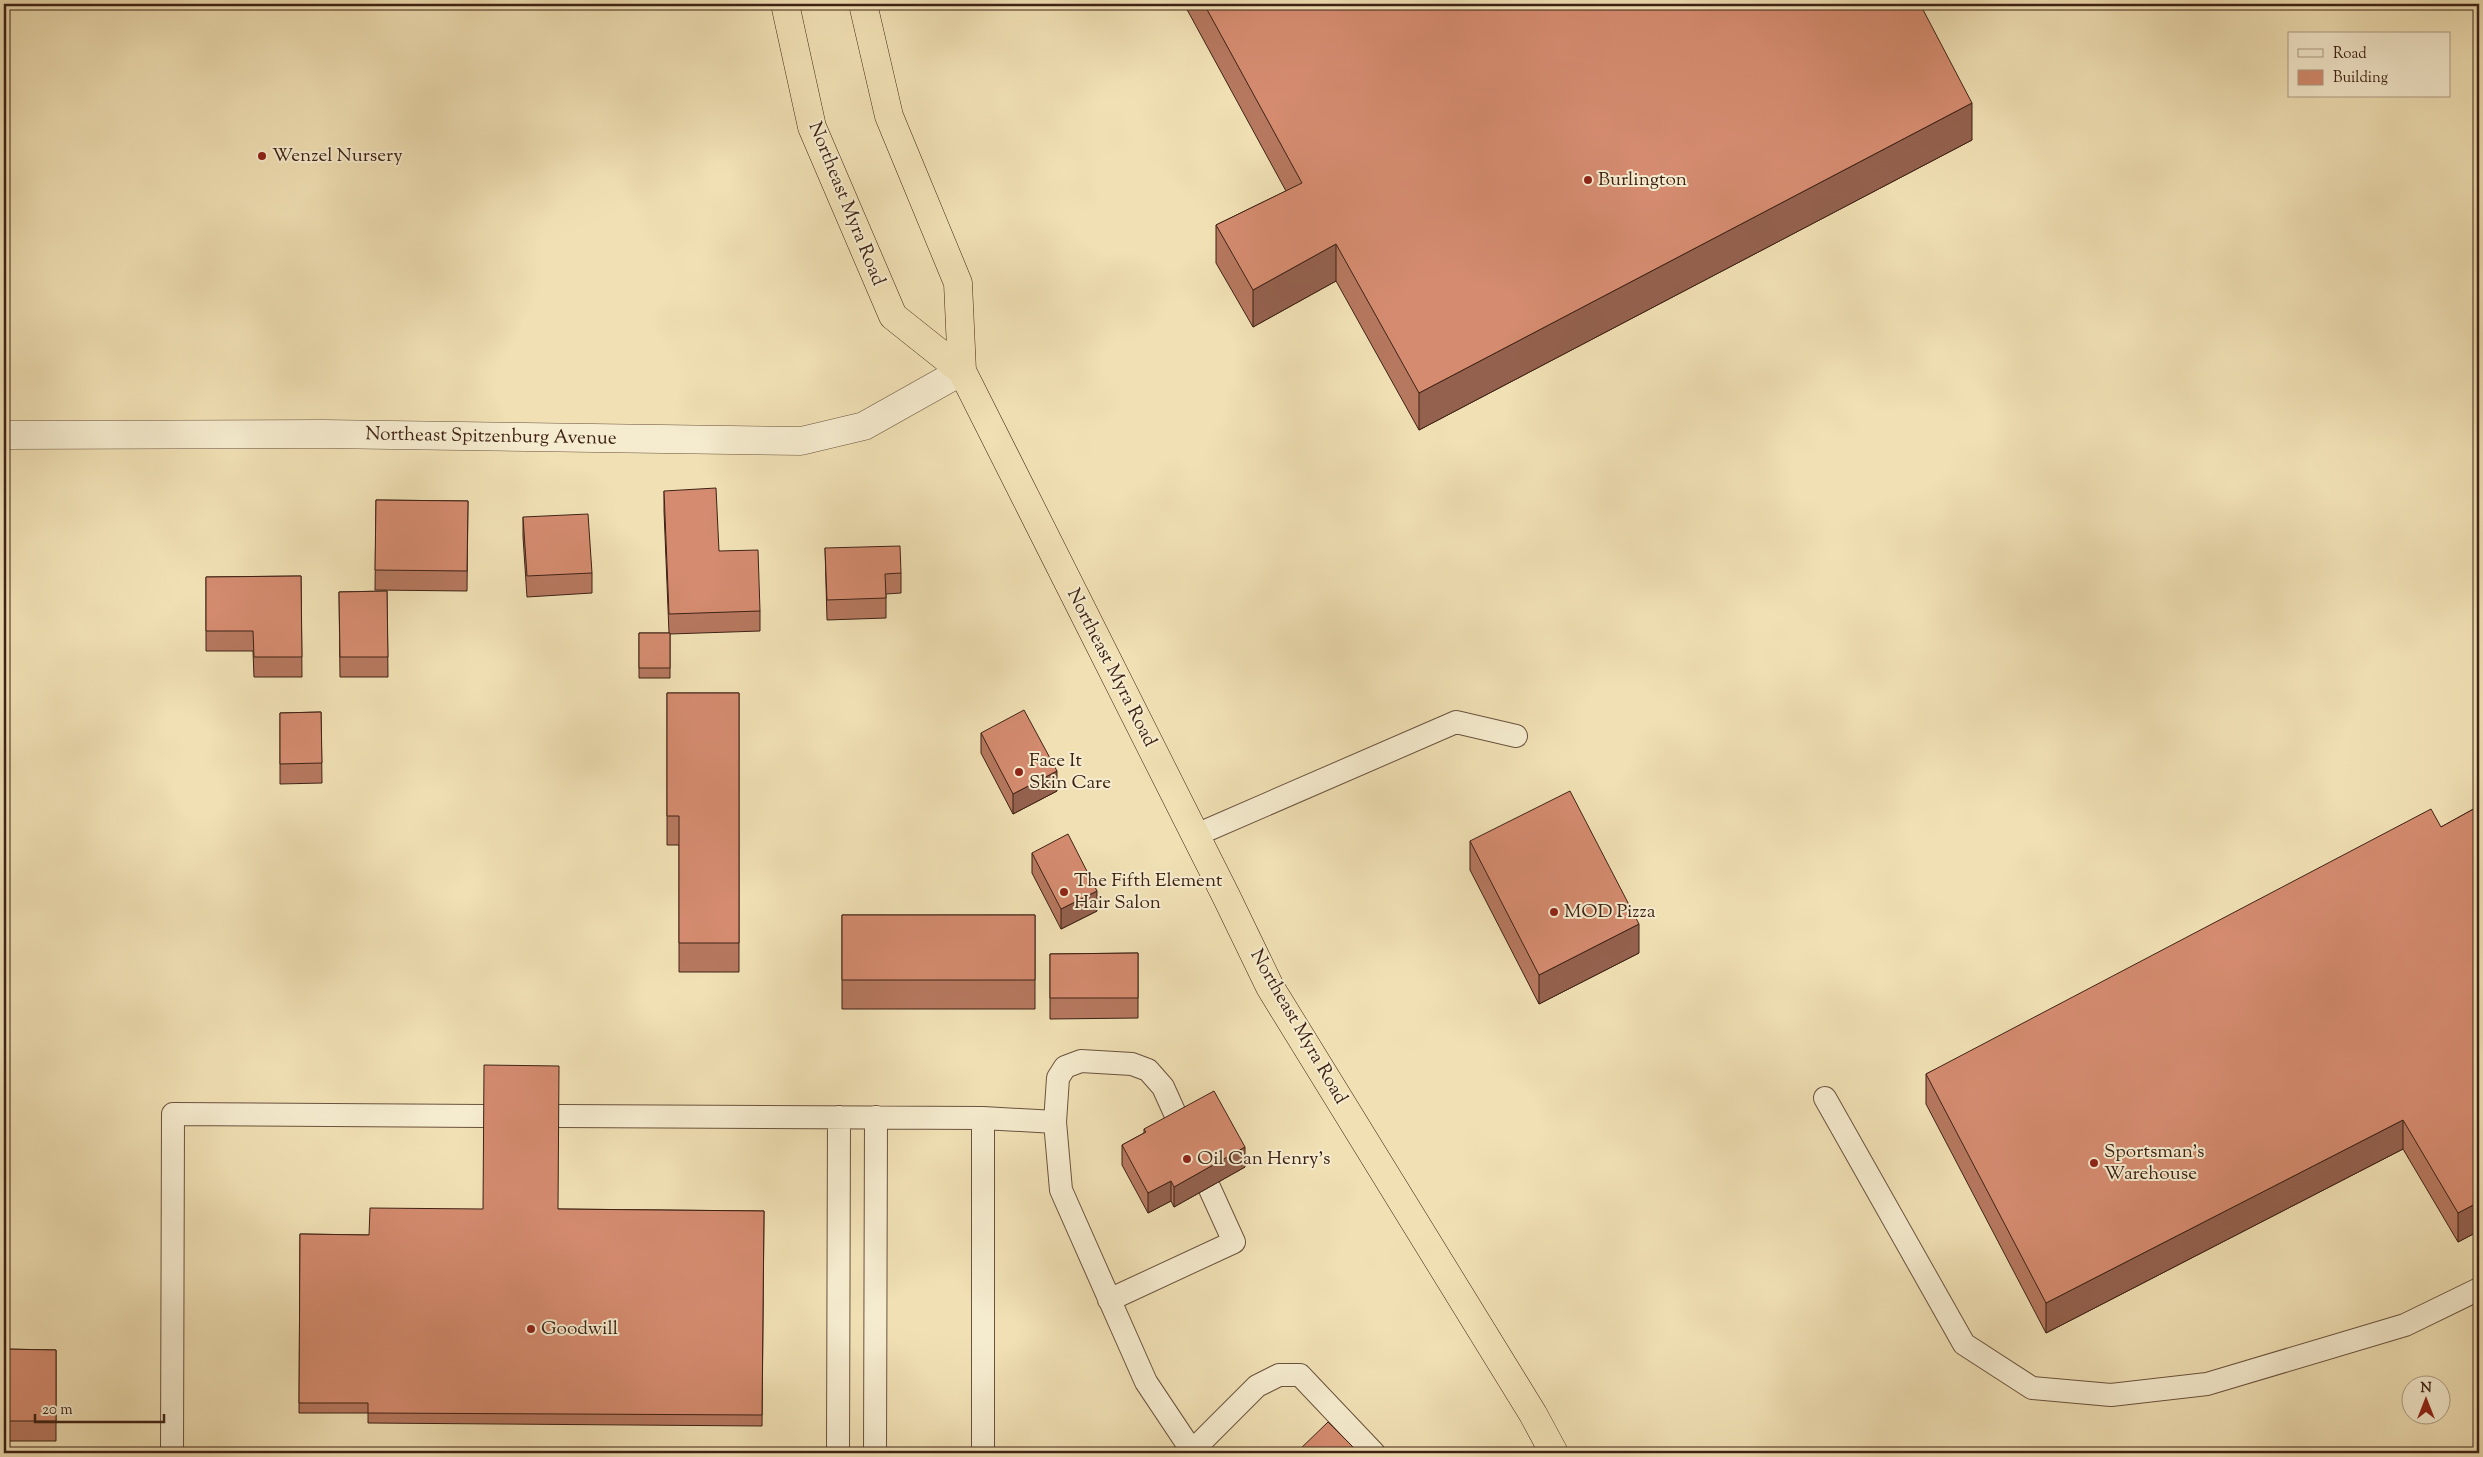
<svg xmlns="http://www.w3.org/2000/svg" width="2483" height="1457" viewBox="0 0 2483 1457" font-family="'Sorts Mill Goudy',serif">
  <style>
    .lines { fill: none; stroke-linecap: round; stroke-linejoin: round }
    .service-casing { stroke: #6a523d; stroke-width: 24 }
    .minor-casing { stroke: #6a523d; stroke-width: 29 }
    .trunk-casing { stroke: #3e2215; stroke-width: 29 }
    .service { stroke: #f5ebce; stroke-width: 22 }
    .minor { stroke: #f5ebce; stroke-width: 28 }
    .trunk { stroke: #f0e0b4; stroke-width: 28 }
    .wall { fill: #b6785f; stroke: #3e2215 }
    .shaded-wall { fill: #94614e; stroke: #3e2215 }
    .building { fill: #d48b6f; stroke: #3e2215 }
    .poi-dot { fill: #8f2418; stroke: #f5ebce; stroke-width: 2 }
    .labels { text-anchor: middle; dominant-baseline: central; stroke-width: 4; stroke-linejoin: round; paint-order: stroke }
    .poi-label { font-size: 19px; fill: #3e2215; stroke: #f5ebce; text-anchor: start }
    .street-label { font-size: 19px; fill: #3e2215; stroke: #f5ebce }
  </style>
  <rect width="100%" height="100%" fill="#f0e0b4"/>
  <filter id="stains"><feTurbulence type="fractalNoise" baseFrequency=".004" numOctaves="4"/><feColorMatrix values="0 0 0 0 .2 0 0 0 0 .09 0 0 0 0 .02 0 0 0 .5 -.17"/></filter>
  <radialGradient id="worn" r=".72"><stop offset=".6" stop-color="#630" stop-opacity="0"/><stop offset="1" stop-color="#630" stop-opacity=".3"/></radialGradient>
  <g class="lines">
    <defs>
      <path id="service" d="M1196,835l260,-113 60,14
        M1825,1098l139,246 68,44 79,7 96,-11 198,-59 74,-36
        M558,1116l425,2v335
        M983,1118l72,4 6,68 85,192 46,69
        M1055,1122l3,-44 7,-11 16,-6 51,3 16,6 15,17 19,42
        M1109,1300l125,-58 -25,-55
        M172,1453l1,-339 311,2
        M838,1453l1,-336
        M875,1453l1,-336
        M1190,1453l67,-67 22,-11h21l74,78"/>
      <path id="minor" d="M4,435l320,-1 477,7 63,-15 98,-55"/>
      <path id="trunk" d="M785,4l27,123 81,189 69,55
        M863,4l26,112 69,167 4,88 264,525 44,91 263,427 21,39"/>
    </defs>
    <use href="#service" class="service-casing"/>
    <use href="#minor" class="minor-casing"/>
    <use href="#trunk" class="trunk-casing"/>
    <use href="#service" class="service"/>
    <use href="#minor" class="minor"/>
    <use href="#trunk" class="trunk"/>
  </g>
  <path class="wall" d="M1184,4h736l52,136 -553,290 -83,-149 -83,46 -37,-64v-38l70,-34z
    M664,491l55,60 41,60v20l-90,3v44h-31v-45h30l-5,-122z
    M376,500l92,1 -1,90 -92,-1z
    M523,517l69,56v20l-65,4 -4,-60z
    M825,548l76,25v20l-15,1v24l-59,2z
    M301,576l1,101h-48l-1,-26h-47v-74z
    M387,591l1,86h-48l-1,-85z
    M667,693h72v279h-60v-127h-12z
    M321,712l1,71 -42,1v-71z
    M981,733l76,58 -44,23 -32,-61z
    M2479,806v425l-21,11 -55,-93 -357,184 -120,-229v-30l515,-247z
    M1470,841l169,112 -100,51 -69,-134z
    M1032,853l65,58 -36,18 -29,-56z
    M842,915h193v94h-193z
    M1138,953v65l-88,1v-65z
    M1144,1129l101,38 -71,40 -3,-6 -23,12 -26,-48v-20l22,-12z
    M558,1209l206,2 -2,215 -394,-3v-10h-69l1,-179 69,1z
    M4,1349l52,1v91h-52z"/>
  <path class="shaded-wall" d="M1972,103v37l-553,290v-37z
    M1336,244v37l-83,46v-37z
    M1057,771v20l-44,23v-20z
    M1097,891v20l-36,18v-20z
    M1639,924v29l-100,51v-29z
    M2403,1120v29l-357,184v-30z
    M1245,1147v20l-71,40v-20z
    M1171,1181v20l-23,12v-20z
    M2479,1202v29l-21,11v-29z"/>
  <path class="building" d="M1204,4h716l52,99 -553,290 -83,-149 -83,46 -37,-65 86,-42z
    M716,488l3,63 39,-1 2,61 -91,3 -5,-123z
    M376,500l92,1 -1,70 -92,-1z
    M588,514l4,59 -65,3 -4,-59z
    M900,546l1,27 -16,1 1,24 -59,2 -2,-52z
    M301,576l1,81h-48l-1,-26h-47v-54z
    M387,591l1,66h-48l-1,-65z
    M639,633h31v35h-31z
    M667,693h72v250h-60v-127h-12z
    M1024,710l33,61 -44,23 -32,-61z
    M321,712l1,51 -42,1v-51z
    M1570,791l69,133 -100,51 -69,-134z
    M2479,806v396l-21,11 -55,-93 -357,183 -120,-229 505,-265 10,18z
    M1068,834l29,57 -36,18 -29,-56z
    M842,915h193v65h-193z
    M1138,953v45h-88v-44z
    M484,1065l75,1 -1,143 206,2 -2,204 -394,-2v-10h-69l1,-169 69,1 1,-27 113,1z
    M1214,1091l31,56 -71,40 -3,-6 -23,12 -26,-48 24,-13 -2,-3z
    M4,1349l52,1v71h-52z
    M1328,1422l31,31h-63z"/>
  <g class="poi-dot">
    <circle cx="262" cy="156" r="5"/>
    <circle cx="1588" cy="180" r="5"/>
    <circle cx="1019" cy="772" r="5"/>
    <circle cx="1064" cy="892" r="5"/>
    <circle cx="1554" cy="912" r="5"/>
    <circle cx="1187" cy="1159" r="5"/>
    <circle cx="2094" cy="1163" r="5"/>
    <circle cx="531" cy="1329" r="5"/>
  </g>
  <g class="labels">
    <g class="poi-label">
      <text x="272" y="156">Wenzel Nursery</text>
      <text x="1598" y="180">Burlington</text>
      <text x="1029" y="761">Face It<tspan x="1029" dy="22">Skin Care</tspan></text>
      <text x="1074" y="881">The Fifth Element<tspan x="1074" dy="22">Hair Salon</tspan></text>
      <text x="1564" y="912">MOD Pizza</text>
      <text x="2104" y="1152">Sportsman's<tspan x="2104" dy="22">Warehouse</tspan></text>
      <text x="1197" y="1159">Oil Can Henry's</text>
      <text x="541" y="1329">Goodwill</text>
    </g>
    <g class="street-label">
      <text transform="translate(846 204) rotate(68)">Northeast Myra Road</text>
      <text transform="translate(491 437) rotate(1)">Northeast Spitzenburg Avenue</text>
      <text transform="translate(1111 668) rotate(63)">Northeast Myra Road</text>
      <text transform="translate(1298 1027) rotate(60)">Northeast Myra Road</text>
    </g>
  </g>
  <rect width="2483" height="1457" fill="none" stroke="#f0e0b4" stroke-width="20"/>
  <rect x="5" y="5" width="2473" height="1447" fill="none" stroke="#3e2215" stroke-width="2.5"/>
  <rect x="10" y="10" width="2463" height="1437" fill="none" stroke="#3e2215"/>
  <rect x="2288" y="32" width="162" height="65" fill="#f5ebce" stroke="#ac9b84"/>
  <rect x="2298" y="49" width="25" height="8" fill="#f5ebce" stroke="#ac9b84"/>
  <text x="2333" y="58" font-size="15" fill="#3e2215">Road</text>
  <rect x="2298" y="70" width="25" height="15" fill="#d48b6f" stroke="#ac9b84"/>
  <text x="2333" y="82" font-size="15" fill="#3e2215">Building</text>
  <g transform="translate(2426 1400)"><circle r="24" fill="#f5ebce" stroke="#ac9b84"/>
  <path d="M0-4L9 19L0 12L-9 19Z" fill="#8f2418"/>
  <text y="-8" font-size="14" font-weight="bold" text-anchor="middle" fill="#3e2215">N</text>
  </g>
  <path d="M35 1414v8h129v-8" fill="none" stroke="#3e2215" stroke-width="2.5"/>
  <text x="42" y="1414" font-size="15" fill="#3e2215" stroke="#f5ebce" stroke-width="4" paint-order="stroke">20 m</text>
  <rect width="100%" height="100%" filter="url(#stains)"/>
  <rect width="100%" height="100%" fill="url(#worn)"/>
</svg>
